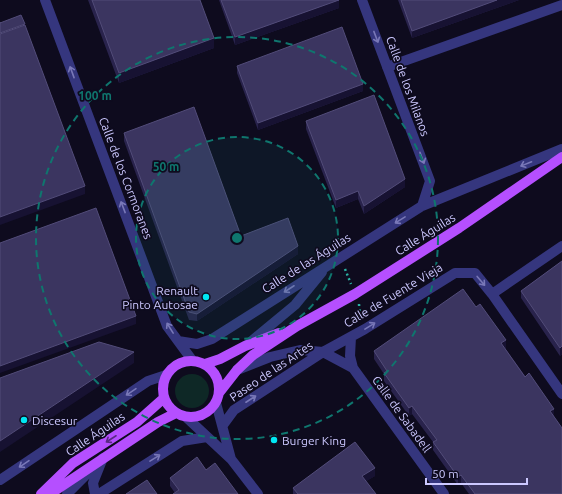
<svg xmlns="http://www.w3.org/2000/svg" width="562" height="494" viewBox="0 0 562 494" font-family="Ubuntu,sans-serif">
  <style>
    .green { fill: #0e2826 }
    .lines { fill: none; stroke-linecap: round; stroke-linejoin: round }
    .path { stroke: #2ab1a3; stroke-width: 2.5; stroke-dasharray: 2 3; stroke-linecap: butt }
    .minor { stroke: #35367e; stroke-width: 10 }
    .major { stroke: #b54fff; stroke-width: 10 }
    .wall { fill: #29234c }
    .shaded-wall { fill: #171232 }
    .building { fill: #3b3560; stroke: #524c79 }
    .oneway { stroke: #7978b8 }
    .oneway2 { stroke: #592a83 }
    .ring { fill: none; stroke: #0f766e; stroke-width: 2; stroke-dasharray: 7 5 }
    .poi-dot { fill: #00e7f3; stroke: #0e0b1e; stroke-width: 1.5 }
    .labels { text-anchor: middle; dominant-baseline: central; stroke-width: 3.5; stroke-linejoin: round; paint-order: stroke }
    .street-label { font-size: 12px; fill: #ccc8ff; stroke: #0e0b1e }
    .poi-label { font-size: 12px; fill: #ccc8ff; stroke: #0e0b1e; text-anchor: start }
    .centre { fill: #0f766e; stroke: #0e0b1e; stroke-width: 2 }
    .ring-label { font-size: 12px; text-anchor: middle; font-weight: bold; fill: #0f766e; stroke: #0e0b1e; stroke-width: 3.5; stroke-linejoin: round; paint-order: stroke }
  </style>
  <rect width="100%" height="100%" fill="#0e0b1e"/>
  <path class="green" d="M175 391a17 17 0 1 1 34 0a17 17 0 1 1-34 0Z"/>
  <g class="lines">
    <path class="path" d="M345,269l6,15
      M359,304l1,15"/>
    <path class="minor" d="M45,0l122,326 25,34
      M387,67l175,-62
      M422,206l140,-57
      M492,294l70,-48
      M351,337l-1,19 3,12
      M178,341l19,3 15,-5 210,-133 8,-25 -68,-181
      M248,344l47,-39 27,-33
      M237,370l33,-13 30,-7 23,2 30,16 91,126
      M216,403l15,56
      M186,417l45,42 27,35
      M223,425l11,-15 89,-58 42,-23 90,-56h20l17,21 70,100
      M0,480l148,-99 18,-6
      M67,494l24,-24
      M95,494l-2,-11 10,-25
      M99,494l83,-53 25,-4"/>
    <path class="major" d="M163 389a28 28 0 1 1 56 0a28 28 0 1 1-56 0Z
      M205,364l15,-5 25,-13 34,-13
      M219,393l18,-23 16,-15 44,-29 58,-32 104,-66 103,-71
      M41,494l32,-31 64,-41 27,-24
      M50,494l108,-72 18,-9"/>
  </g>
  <path class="wall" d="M88,0h112l14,48 -95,35z
    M219,0h120v8l-104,37z
    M398,0h121l-107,38z
    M237,66l126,25 -105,39 -21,-57z
    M306,121l99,66 -41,27 -6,-15 -22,9 -30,-79z
    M124,133l117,103 57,18 -101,67 -8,-1 -65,-179z
    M562,261v93l-2,2 -39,-58v-7z
    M505,348l49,68 8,78h-93l-8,-11 -3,2 -25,-35v-8l-21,-28 -3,2 -25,-35v-7l-10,-15v-8l132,-3z
    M206,470l-31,23 -5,-7v-8z
    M375,476l-9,5 10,13h-83v-6z"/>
  <path class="shaded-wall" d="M339,0v8l-104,37v-8z
    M497,0h22l-107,38v-7z
    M25,24v5l-25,9v-5z
    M214,38v10l-95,35v-10z
    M363,84v7l-105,39v-7z
    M405,179v8l-41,27v-8z
    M85,186v8l-85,31v-8z
    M358,191v8l-22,9v-8z
    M298,246v8l-101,67v-7z
    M136,316v8l-136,49v-7z
    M506,340v8l-5,3v-8z
    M562,346v8l-2,2v-8z
    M134,352v11l-134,89v-11z
    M412,406v8l-3,2v-8z
    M554,409v7l-4,3v-8z
    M375,468v8l-13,8v-8z
    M461,475v8l-3,2v-8z"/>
  <path class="building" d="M92,0h108l14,38 -95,35z
    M221,0h118l-104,37z
    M401,0h96l-85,31z
    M21,15l4,9 -25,9v-11v1z
    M25,25l60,161 -85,31v-183z
    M342,27l21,57 -105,39 -21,-57z
    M374,95l31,84 -41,27 -6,-15 -22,9 -30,-79z
    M194,107l47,129 47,-18 10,28 -101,68 -8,-2 -65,-179z
    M96,208l40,108 -136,50v-123z
    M562,261v85l-2,2 -39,-57z
    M463,289l13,18 4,-3 26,36 -5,3 24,34 4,-4 25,36 -4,2 12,17v66h-87l-14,-19 -3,2 -25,-35 4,-2 -25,-34 -3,2 -25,-35 3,-2 -13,-20z
    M99,342l35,10 -134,89v-63z
    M355,442l20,26 -13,8 14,18h-78l-5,-6z
    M197,457l9,13 9,-7 23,31h-65l6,-4 -9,-12z
    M147,480l10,14h-31z"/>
  <defs><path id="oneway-shaft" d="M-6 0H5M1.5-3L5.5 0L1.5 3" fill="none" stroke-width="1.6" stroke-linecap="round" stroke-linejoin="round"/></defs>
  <g class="oneway">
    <use href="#oneway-shaft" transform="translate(376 37) rotate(69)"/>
    <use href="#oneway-shaft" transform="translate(72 72) rotate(-110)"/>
    <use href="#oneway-shaft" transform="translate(422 158) rotate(70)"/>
    <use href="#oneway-shaft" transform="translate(526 164) rotate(158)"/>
    <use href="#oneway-shaft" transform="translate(123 207) rotate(-111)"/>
    <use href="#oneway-shaft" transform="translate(400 220) rotate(148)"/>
    <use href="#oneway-shaft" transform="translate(481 281) rotate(50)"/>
    <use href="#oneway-shaft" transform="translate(289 289) rotate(147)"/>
    <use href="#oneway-shaft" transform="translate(370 326) rotate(-32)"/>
    <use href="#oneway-shaft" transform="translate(170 328) rotate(-122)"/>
    <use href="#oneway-shaft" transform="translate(131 392) rotate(146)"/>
    <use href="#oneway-shaft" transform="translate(251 399) rotate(-33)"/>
    <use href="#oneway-shaft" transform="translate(155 458) rotate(-32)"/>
    <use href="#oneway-shaft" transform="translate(24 464) rotate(146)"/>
  </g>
  <use class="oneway2" href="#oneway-shaft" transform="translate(111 439) rotate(147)"/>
  <circle cx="237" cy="238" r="101" fill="#0f766e" fill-opacity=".12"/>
  <g class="ring">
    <circle cx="237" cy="238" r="101"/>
    <circle cx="237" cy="238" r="201"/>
  </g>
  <g class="poi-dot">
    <circle cx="206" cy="297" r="4"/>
    <circle cx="24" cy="420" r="4"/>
    <circle cx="274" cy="440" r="4"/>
  </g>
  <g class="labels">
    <g class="street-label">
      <text transform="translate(408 86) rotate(70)">Calle de los Milanos</text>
      <text transform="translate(126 178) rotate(69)">Calle de los Cormoranes</text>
      <text transform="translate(425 234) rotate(-32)">Calle Águilas</text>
      <text transform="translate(306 263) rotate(-32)">Calle de las Águilas</text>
      <text transform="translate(393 295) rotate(-31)">Calle de Fuente Vieja</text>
      <text transform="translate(271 371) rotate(-34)">Paseo de las Artes</text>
      <text transform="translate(402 414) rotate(54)">Calle de Sabadell</text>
      <text transform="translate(95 434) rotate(-34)">Calle Águilas</text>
    </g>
    <g class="poi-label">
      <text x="198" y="290" text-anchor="end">Renault<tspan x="198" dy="14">Pinto Autosae</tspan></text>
      <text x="32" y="420">Discesur</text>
      <text x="282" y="440">Burger King</text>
    </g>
  </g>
  <circle cx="237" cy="238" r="6" class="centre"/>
  <g class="ring-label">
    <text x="95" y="100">100 m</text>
    <text x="166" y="171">50 m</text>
  </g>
  <path d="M426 478v6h101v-6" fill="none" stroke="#ccc8ff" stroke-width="2"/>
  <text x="432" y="478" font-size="12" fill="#ccc8ff" stroke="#0e0b1e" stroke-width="3" paint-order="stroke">50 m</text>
</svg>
